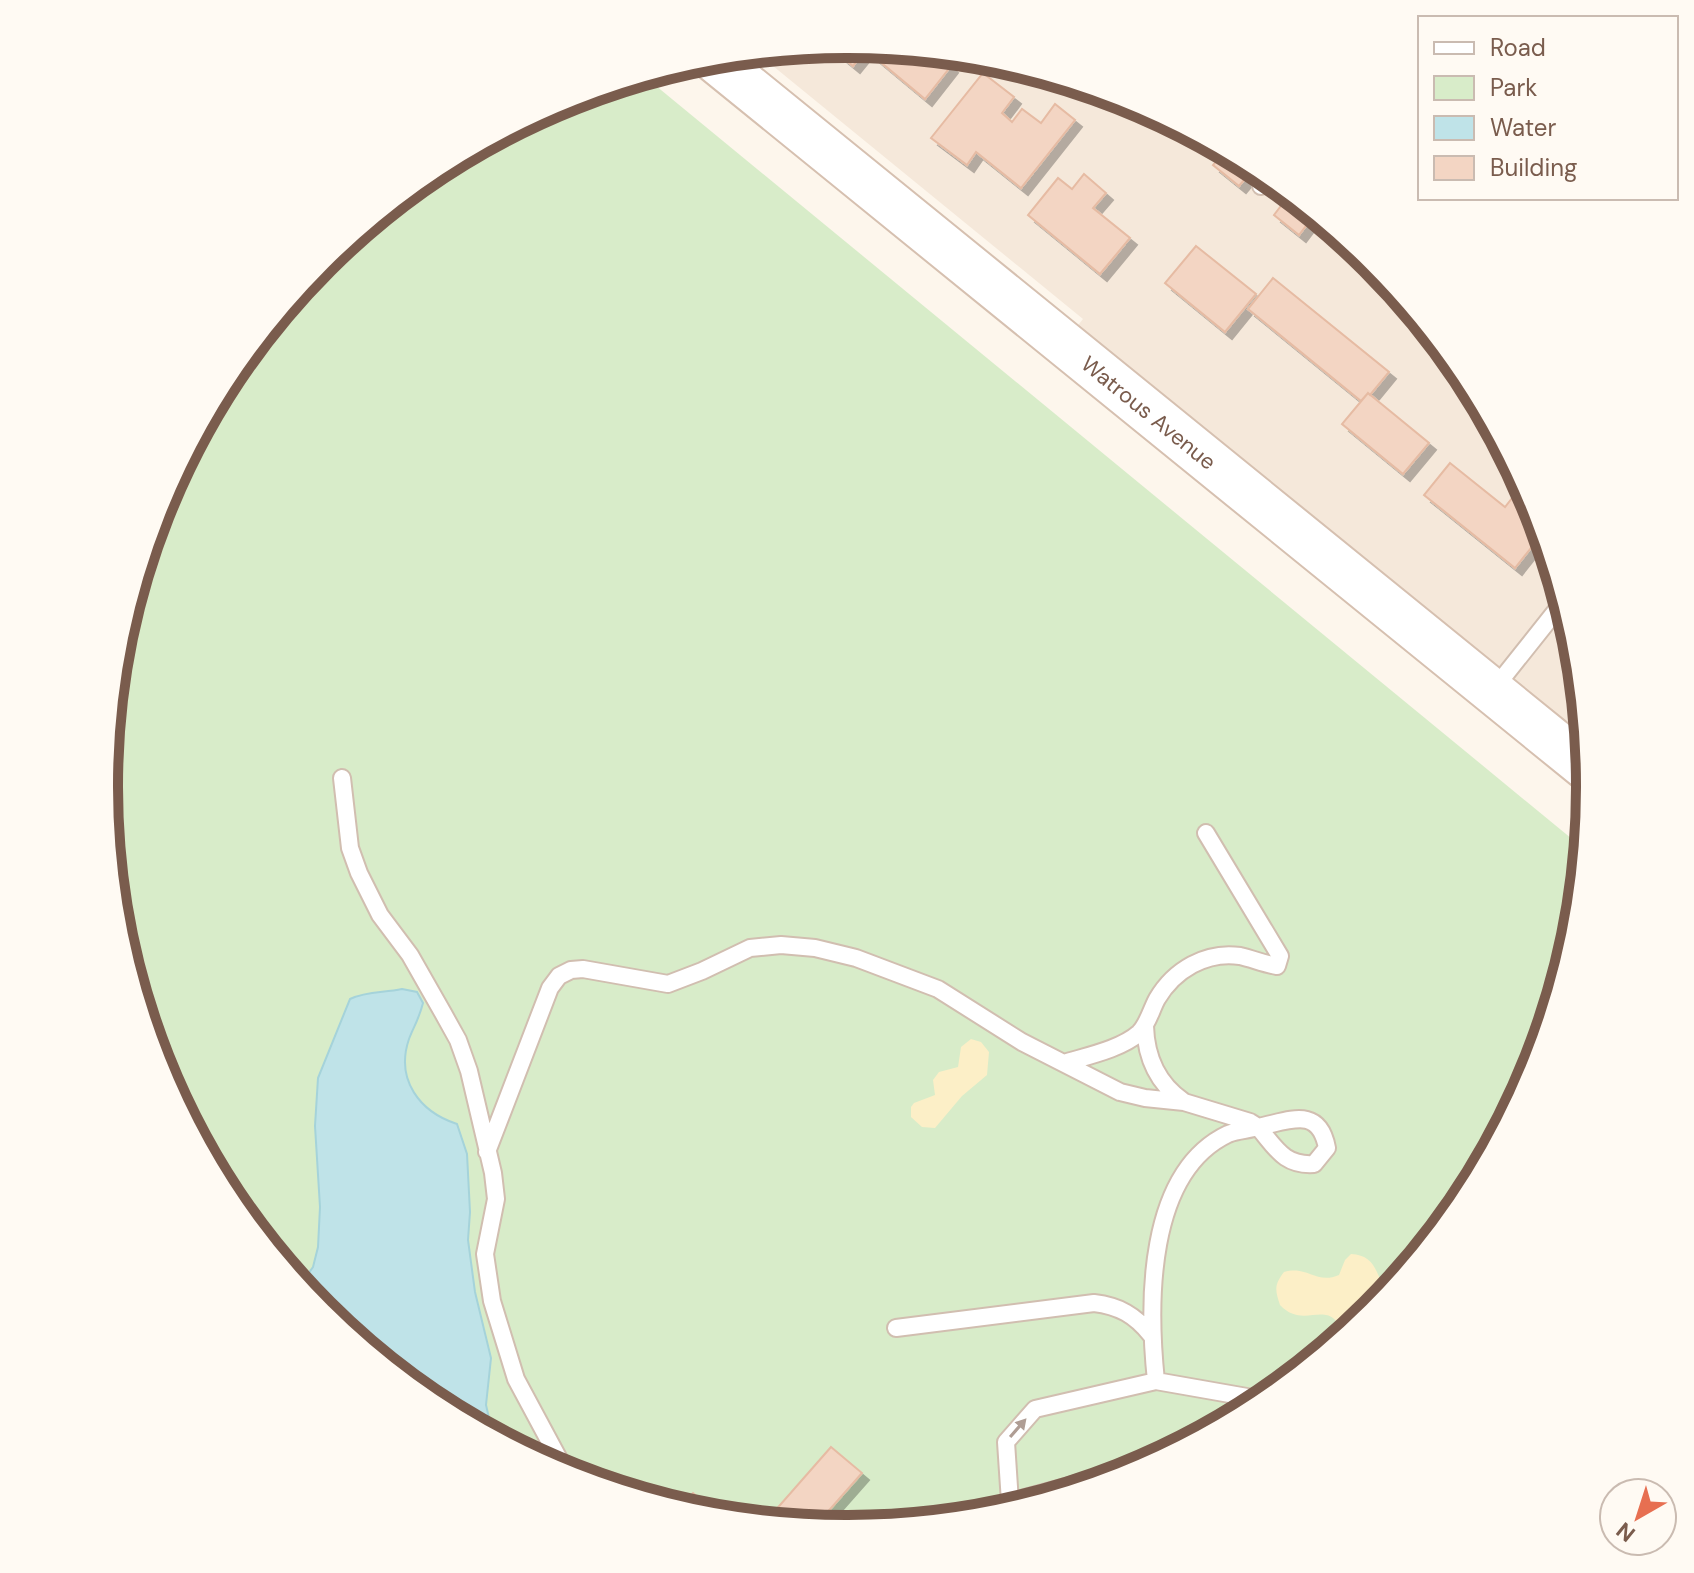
<svg xmlns="http://www.w3.org/2000/svg" width="1694" height="1573" viewBox="0 0 1694 1573" font-family="'DM Sans',sans-serif">
  <style>
    .residential { fill: #f5e8da }
    .green { fill: #d8ecc9 }
    .sand { fill: #fcefc7 }
    .water { fill: #bfe3e8; stroke: #a5d3da; stroke-width: 2 }
    .building { fill: #f3d5c3; stroke: #e6bba3; stroke-width: 2; filter: url(#shadow) }
    .lines { fill: none; stroke-linecap: round; stroke-linejoin: round }
    .lane-casing { stroke: #d1beb0; stroke-width: 20 }
    .secondary-casing { stroke: #d6c0b0; stroke-width: 48 }
    .lane { stroke: #fff; stroke-width: 16 }
    .secondary { stroke: #fff; stroke-width: 44 }
    .oneway { fill: #af9d94 }
    .labels { text-anchor: middle; dominant-baseline: central; stroke-width: 6; stroke-linejoin: round; paint-order: stroke }
    .street-label { font-size: 22px; fill: #7a5c4d; stroke: #fffaf3 }
    .rim { fill: none; stroke: #7a5c4d; stroke-width: 10 }
  </style>
  <defs>
    <filter id="shadow"><feDropShadow dx="7" dy="7" stdDeviation="0" flood-color="#0004"/></filter>
  </defs>
  <rect width="100%" height="100%" fill="#fdf6ec"/>
  <path class="residential" d="M847,44l145,14 140,43 128,68 112,93 93,112 68,129 42,139 13,127 -525,-425 20,-25 -326,-266z"/>
  <path class="green" d="M644,76l939,772 -8,84 -42,139 -69,128 -92,113 -113,92 -128,69 -140,42 -144,14 -145,-14 -140,-43 -128,-68 -112,-93 -93,-112 -68,-129 -42,-139 -14,-145 14,-145 42,-139 69,-128 92,-113 113,-92 128,-69z"/>
  <path class="sand" d="M971,1039l10,3 8,10 -2,23 -25,21 -27,32 -13,-1 -11,-10v-10l3,-4 21,-8 -2,-15 6,-8 19,-5 3,-20z
    M1351,1254c25,1 26,21 35,40l-14,18 -29,23c-13,-41 -38,-3 -63,-30 -5,-15 -6,-20 4,-33 24,-7 32,13 55,3l6,-15z"/>
  <path class="water" d="M402,989l15,3 6,11c-4,16 -9,23 -14,36 -14,41 11,73 48,85l10,30 3,58 -2,28 7,52 16,66 -5,47 7,30 -59,-31 -112,-93 -22,-26 13,-18 5,-20 2,-40 -5,-81 3,-48 32,-79c17,-8 33,-6 52,-10z"/>
  <path class="building" d="M847,44l88,9 16,13 -26,33 -59,-49 -13,16 -22,-18z
    M983,73l31,24 -12,16 10,9 10,-13 19,14 14,-19 20,16 -54,68 -45,-36 -9,13 -36,-27z
    M1225,151l30,16 -16,19 -26,-21z
    M1084,174l22,19 -13,15 37,30 -30,36 -72,-59 30,-37 14,11z
    M1290,194l25,20 -16,21 -25,-20z
    M1196,246l60,48 -31,38 -60,-49z
    M1273,278l116,94 -19,23 -2,-2 -7,8 -113,-92z
    M1368,393l61,50 -26,31 -61,-50z
    M1450,463l55,44 18,-23 10,19 9,31 -27,34 -91,-73z
    M831,1447l31,26 -38,43 12,12 -70,-7z
    M693,1493l26,23 -17,-1 -24,-7z"/>
  <g class="lines">
    <defs>
      <path id="lane" d="M1261,186l8,-9
        M1493,690l70,-88
        M342,778l8,70 9,25 21,42 30,40 33,58 15,27 11,31 24,102 3,26 -11,55 7,47 24,78 51,95
        M1145,1026c1,31 12,57 38,75
        M1064,1063c23,-7 57,-14 75,-30 9,-9 12,-23 18,-34 17,-29 49,-48 83,-43 13,3 24,8 37,10l3,-10 -74,-123
        M487,1152l63,-164 9,-12 12,-6 12,-1 85,15 34,-13 48,-23 31,-3 34,3 41,10 82,31 84,53 98,50 25,6 39,4 66,20 8,5c31,-6 61,-22 69,21l-13,16c-30,2 -38,-16 -56,-37 -9,3 -21,3 -30,7 -82,39 -80,171 -72,247
        M896,1328l198,-25c25,3 41,12 57,32
        M1010,1502l-4,-60 29,-33 121,-28 108,19
        M1001,1512l9,-10 130,-35"/>
      <g id="secondary">
        <path id="s1" d="M711,57l877,712"/>
      </g>
    </defs>
    <use href="#lane" class="lane-casing"/>
    <use href="#secondary" class="secondary-casing"/>
    <use href="#lane" class="lane"/>
    <use href="#secondary" class="secondary"/>
  </g>
  <defs><path id="oneway-solid" d="M-6-.8H1V-3.2L6.5 0L1 3.2V.8H-6Z" transform="scale(2)"/></defs>
  <use class="oneway" href="#oneway-solid" transform="translate(1018 1428) rotate(-49)"/>
  <g class="labels">
    <g class="street-label">
      <text stroke="none"><textPath href="#s1" startOffset="564">Watrous Avenue</textPath></text>
    </g>
  </g>
  <path d="M0 0H1694V1573H0ZM846 58H848A728 728 0 0 1 1576 786V787A728 728 0 0 1 848 1515H846A728 728 0 0 1 118 787V786A728 728 0 0 1 846 58Z" fill="#fffaf3" fill-rule="evenodd"/>
  <path class="rim" d="M846 58H848A728 728 0 0 1 1576 786V787A728 728 0 0 1 848 1515H846A728 728 0 0 1 118 787V786A728 728 0 0 1 846 58Z"/>
  <rect x="1418" y="16" width="260" height="184" fill="#fffaf3" stroke="#cabbb1" stroke-width="2"/>
  <rect x="1434" y="42" width="40" height="12" fill="#ffffff" stroke="#cabbb1" stroke-width="2"/>
  <text x="1490" y="56" font-size="24" fill="#7a5c4d">Road</text>
  <rect x="1434" y="76" width="40" height="24" fill="#d8ecc9" stroke="#cabbb1" stroke-width="2"/>
  <text x="1490" y="96" font-size="24" fill="#7a5c4d">Park</text>
  <rect x="1434" y="116" width="40" height="24" fill="#bfe3e8" stroke="#cabbb1" stroke-width="2"/>
  <text x="1490" y="136" font-size="24" fill="#7a5c4d">Water</text>
  <rect x="1434" y="156" width="40" height="24" fill="#f3d5c3" stroke="#cabbb1" stroke-width="2"/>
  <text x="1490" y="176" font-size="24" fill="#7a5c4d">Building</text>
  <g transform="translate(1638 1517) rotate(219)"><circle r="38" fill="#fffaf3" stroke="#cabbb1" stroke-width="2"/>
  <path d="M0-6L14 30L0 20L-14 30Z" fill="#e76f51"/>
  <text y="-12" font-size="22" font-weight="bold" text-anchor="middle" fill="#7a5c4d">N</text>
  </g>
</svg>
